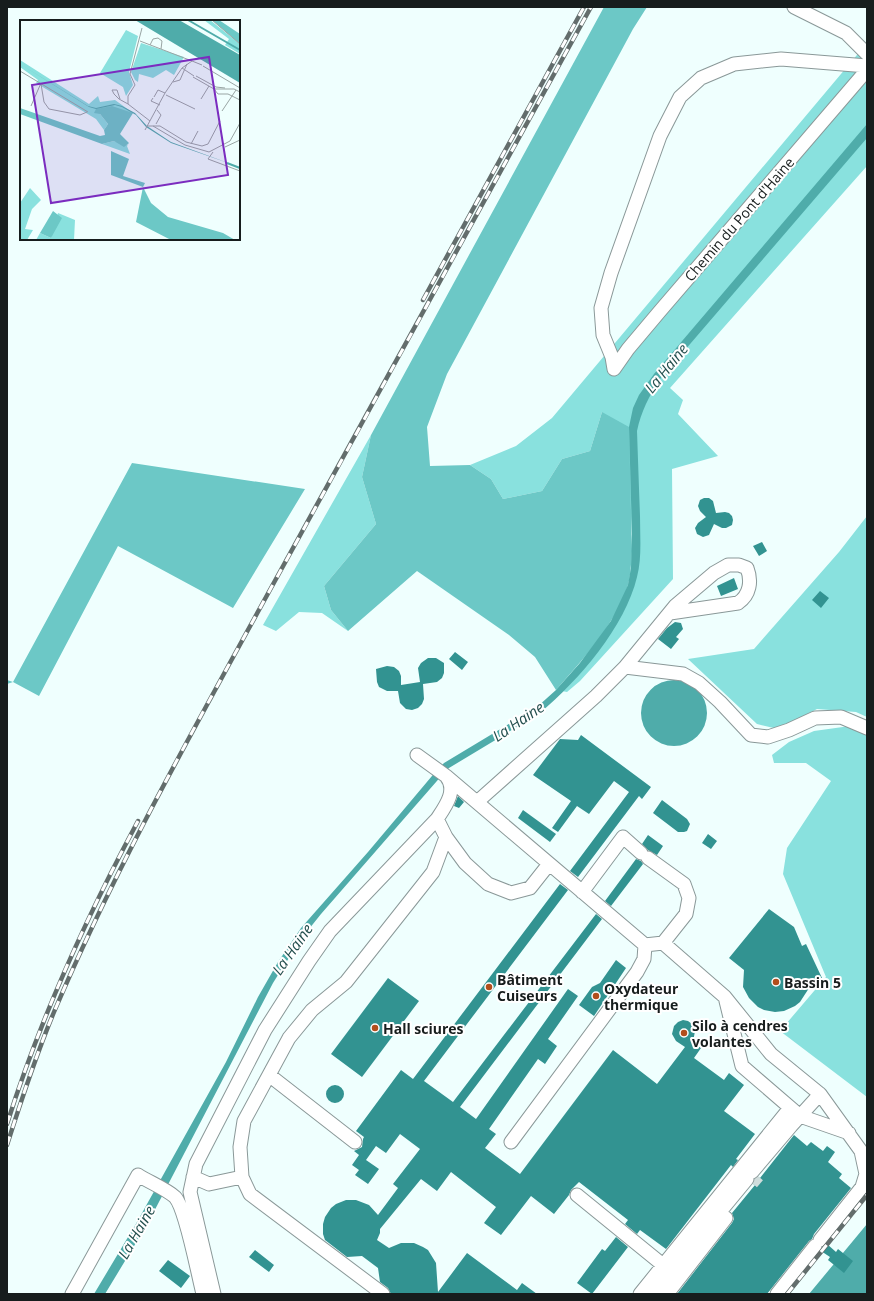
<svg xmlns="http://www.w3.org/2000/svg" width="874" height="1301" viewBox="0 0 874 1301" font-family="'Open Sans',sans-serif">
  <style>
    .green { fill: #89e1de }
    .forest { fill: #6cc8c6 }
    .water { fill: #4facaa }
    .building { fill: #329391 }
    .lines { fill: none; stroke-linecap: round; stroke-linejoin: round }
    .minor-tunnel { stroke: #cfdddc; stroke-width: 13; stroke-dasharray: 13 6; stroke-linecap: butt }
    .minor-casing { stroke: #8a9898; stroke-width: 15 }
    .minor { stroke: #fff; stroke-width: 13 }
    .rail-casing { stroke: #636d6c; stroke-width: 4.5 }
    .rail { stroke: #fff; stroke-width: 3; stroke-dasharray: 9; stroke-linecap: butt }
    .poi-dot { fill: #b24e1c; stroke: #fff; stroke-width: 1.5 }
    .labels { text-anchor: middle; dominant-baseline: central; stroke-width: 4; stroke-linejoin: round; paint-order: stroke }
    .street-label { font-size: 14px; fill: #171d1d; stroke: #fff }
    .poi-label { font-size: 14px; font-weight: bold; fill: #171d1d; stroke: #fff; text-anchor: start }
    .water-label { font-size: 15px; font-style: italic; fill: #244f4e; stroke: #fff }
    .inset-river { fill: none; stroke: #4facaa; stroke-width: 2 }
    .inset-road { fill: none; stroke: #99a5a4; stroke-width: 1 }
    .view { fill: #7b2cbf; fill-opacity: 0.15; stroke: #7b2cbf; stroke-width: 2 }
    .inset-edge { fill: none; stroke: #171d1d; stroke-width: 2 }
  </style>
  <rect width="100%" height="100%" fill="#effffe"/>
  <path class="green" d="M867,43v123l-197,222 13,12 -5,14 40,42 -46,13 1,110 -93,102 -13,11 -11,-2 24,-27 31,-42 17,-36 3,-17 1,-34 -3,-52 -27,-70 -12,39 -28,8 -20,32 -39,8 -12,-20 -21,-14 46,-19 36,-28z
    M371,435l-9,42 14,47 -52,62 7,24 17,21 -26,-18 -23,-1 -23,19 -13,-6z
    M867,516v201l-11,-5 -39,-3 -39,20 -21,-5 -69,-65 66,-10 85,-97z
    M850,726l17,9v362l-87,-66 46,-54 -43,-103 4,-26 44,-67 -25,-18h-32l-2,-8 17,-13 25,-11z"/>
  <path class="forest" d="M604,7h43l-14,22 -186,345 -20,53 3,39 40,-1 21,14 12,20 39,-8 20,-32 28,-8 12,-39 27,15 3,124c-1,11 -1,23 -4,34 -13,40 -45,74 -72,105l-21,-33 -26,-22 -92,-64 -69,60 -17,-21 -7,-24 52,-62 -14,-47 9,-42z
    M132,463l173,26 -72,119 -115,-62 -79,150 -26,-14 -6,2v-4l6,2z"/>
  <path class="water" d="M867,124v14l-207,241c-11,17 -19,33 -23,52 1,29 2,57 3,85 0,20 2,42 -3,61 -12,50 -58,103 -97,136l-91,55 -6,6 -122,140 -16,20 -22,33 -10,16 -125,240 -43,71h-11l43,-72 89,-160 32,-65 20,-35 23,-34 67,-76 69,-82 7,-7 93,-56 19,-17 24,-27 31,-42 17,-36 3,-17 1,-34 -3,-107 4,-19 6,-13 15,-21z
    M641 713a33 33 0 1 1 66 0a33 33 0 1 1-66 0Z
    M867,1224v70h-58z"/>
  <path class="building" d="M704,498h5l4,3 3,12 9,-1 4,1 3,3 1,4 -1,5 -6,3h-4l-8,-4 -5,11 -6,2 -6,-3 -2,-6 3,-5 8,-6 -6,-6 -2,-5 2,-6z
    M762,542l5,9 -8,5 -6,-10z
    M734,578l4,11 -17,7 -4,-10z
    M820,591l9,7 -8,10 -9,-8z
    M675,622l6,1 2,6 -7,8 3,2 -8,10 -13,-10 9,-11z
    M455,652l13,10 -6,8 -13,-11z
    M428,658h8l8,5v10l-2,5 -5,4 -14,2 1,15 -2,5 -4,4 -6,2 -6,-1 -6,-6 -2,-12h-11l-8,-4 -2,-5 -1,-13 11,-3 7,1 5,4 2,5v9l19,-3 -2,-14 3,-5z
    M581,735l70,52 -9,12 -3,-3 -61,81 -8,-6 59,-79 -15,-11 -25,33 -12,-8 -19,26 -6,-4 19,-27 -38,-26 27,-36 18,1z
    M458,796l6,6 -5,6 -5,-2z
    M662,800l25,19 3,5 -3,7 -3,1h-6l-25,-19z
    M523,810l33,24 -6,8 -32,-24z
    M708,834l9,7 -6,8 -9,-6z
    M648,835l15,11 -6,9 -9,-5 -6,-6z
    M636,859l5,2 2,3 -32,42 -6,-5z
    M560,884l8,6 -144,191 29,21 143,-188 6,5 -142,188 16,12 92,-130 10,7 -30,43 9,7 -12,18 -7,-5 -49,70 7,5 -11,14 35,26 93,-124 44,34 28,-37 -9,-6 -4,-7 2,-8 4,-4 5,-2 5,1 4,3 3,7 -2,11 8,6 -7,10 30,22 5,-7 15,12 -20,26 31,23 -19,25 2,1 -5,7 -2,-2 -65,84 -26,-19 -3,4 -12,-10 3,-4 -49,-38 -8,8 -2,5 -15,19 -23,-18 -30,39 -17,-12 12,-16 -45,-35 -14,19 -16,-12 -41,50v4l-3,7 12,8 12,-5h13l9,4 5,3 8,13 2,29 29,-39 50,37 5,-7 15,11h-146l-3,-6 -8,-6 -2,-14 -16,-12 -15,1 -22,-17 -2,-6v-10l2,-7 6,-9 5,-4 10,-4h10l13,5 9,10 20,-27 -5,-4 27,-35 -20,-15 -14,19 -10,-7 -10,14 13,9 -11,15 -13,-9 4,-5 -7,-5 7,-10 -5,-4 8,-4 1,-8 1,-2 -8,-6 45,-61 12,9z
    M769,909l25,18 8,19 4,-2 16,34 -9,9 -2,-2 -11,17 -5,4 -11,5 -9,1 -11,-2 -6,-3 -9,-9 -6,-11 1,-17 -15,-12z
    M616,960l10,8 -32,48 -15,-11 13,-18 8,-4z
    M388,978l31,23 -57,76 -31,-23z
    M326 1094a9 9 0 1 1 18 0a9 9 0 1 1-18 0Z
    M794,1135l13,11 4,-4 12,9 4,-5 8,6 -7,10 14,12 -3,4 12,10 -37,46 -2,5 -3,2 -42,53h-90l55,-71 2,-4 -2,-6 23,-28 -2,-1 2,-5 3,-2 2,1z
    M616,1237l12,10 -36,47 -15,-11 25,-34 3,2z
    M827,1244l9,8 2,-3 15,12 -9,12 -16,-13 2,-3 -9,-6 2,-4z
    M255,1250l19,15 -5,7 -20,-15z
    M168,1260l22,16 -9,12 -22,-17z"/>
  <g class="lines">
    <path class="minor-tunnel" d="M752,1183l6,-7"/>
    <defs>
      <path id="minor" d="M794,7l52,26 21,21
        M614,369l-2,-12 -9,-22 -2,-27 10,-35 49,-137 20,-39 21,-19 33,-14 47,-5 86,7
        M614,369l14,-20 32,-38 207,-241
        M625,667l50,-61 39,-33 14,-8h11l8,3c5,13 3,27 -9,35l-68,10
        M417,755l29,21 199,169 18,-2 62,54 46,57 49,40 -29,32 -39,46
        M477,802l119,-106 29,-29 58,7 16,9 21,19 31,33 17,2 21,-7 26,-12 26,-1 26,11
        M446,837l19,26 23,21 23,9 19,-5 19,-24
        M648,858l36,26 5,14 -3,16 -23,29
        M582,892l41,-55 18,16
        M726,1001l16,65 58,50 49,17
        M269,1075l86,67
        M820,1094l41,57 5,23 -4,13 -42,53
        M511,1142l126,-170 7,-13 1,-14
        M193,1177l16,7 33,-7
        M577,1195l86,70
        M72,1294l66,-119c11,7 28,14 37,22 11,12 23,78 28,97
        M214,1294l-24,-102 6,-28 69,-134 44,-69 21,-30 107,-112c8,-12 21,-29 9,-43
        M383,1294l-133,-100 -8,-17 -2,-30 4,-26 45,-83 23,-28 34,-28 87,-110 13,-35 -9,-18
        M640,1294l150,-186
        M652,1294l95,-115
        M667,1294l59,-76
        M777,1294l38,-48"/>
    </defs>
    <use href="#minor" class="minor-casing"/>
    <use href="#minor" class="minor"/>
    <defs>
      <path id="rail" d="M423,300l161,-293
        M7,1124c33,-105 79,-206 131,-303
        M7,1145c14,-44 29,-90 47,-133 62,-146 141,-285 217,-424 107,-193 213,-387 320,-581
        M787,1294l80,-99"/>
    </defs>
    <use href="#rail" class="rail-casing"/>
    <use href="#rail" class="rail"/>
  </g>
  <g class="poi-dot">
    <circle cx="776" cy="982" r="4"/>
    <circle cx="489" cy="987" r="4"/>
    <circle cx="596" cy="996" r="4"/>
    <circle cx="375" cy="1028" r="4"/>
    <circle cx="684" cy="1033" r="4"/>
  </g>
  <g class="labels">
    <g class="street-label">
      <text transform="translate(739 219) rotate(-49)">Chemin du Pont d'Haine</text>
    </g>
    <g class="poi-label">
      <text x="497" y="979">Bâtiment<tspan x="497" dy="16">Cuiseurs</tspan></text>
      <text x="784" y="982">Bassin 5</text>
      <text x="604" y="988">Oxydateur<tspan x="604" dy="16">thermique</tspan></text>
      <text x="692" y="1025">Silo à cendres<tspan x="692" dy="16">volantes</tspan></text>
      <text x="383" y="1028">Hall sciures</text>
    </g>
    <g class="water-label">
      <text transform="translate(666 368) rotate(-51)">La Haine</text>
      <text transform="translate(518 721) rotate(-34)">La Haine</text>
      <text transform="translate(292 949) rotate(-55)">La Haine</text>
      <text transform="translate(136 1232) rotate(-60)">La Haine</text>
    </g>
  </g>
  <g transform="translate(20 20)">
    <rect width="220" height="220" fill="#effffe"/>
    <path d="M184,0h6l30,24v10l-15,-9 4,-6zM106,10l12,6 -9,36 4,13 -7,11 -3,-9 -23,-14zM121,23l43,14 -10,18 -8,-5 -13,8 -14,-4 -1,8 -3,-2 -4,-8zM0,40l69,44 9,-8 2,6 15,-2 18,13 -33,1 8,10 -4,6 -8,-11 -60,-36 2,-3 -18,-13zM94,121l13,4 2,-2 -2,3 3,8 -28,-10zM10,168l11,12 -9,9 -7,20 8,1 -6,10h-7v-37zM38,193l17,7 -1,20h-38l4,-7 11,5z" fill="#89e1de"/>
    <path d="M192,0h7l21,14v10zM92,86l21,7 -13,21 9,9 -5,4 -10,-6 -12,3 -82,-30v-6l80,28 5,-1 -1,-5 4,-6 -8,-10 -6,-1 2,-4zM91,131l18,8 -6,17 22,7 -2,4 8,16 17,14 55,16 12,7h-64l-35,-18 7,-35 -32,-12zM33,191l9,7 -11,20 -11,-5z" fill="#6cc8c6"/>
    <path d="M115,0h44l61,35v28zM0,44l68,42 8,2 18,-4 8,2 13,7 12,13 24,16 60,22 -60,-21 -25,-16 -10,-12 -14,-8 -7,-2 -19,4 -7,-2z" fill="#4facaa"/>
    <path class="inset-river" d="M168,0l52,30M207,143l13,5"/>
    <path class="inset-road" d="M192,0l28,24M122,8l-12,46 5,11 -7,11v8l22,17M120,21l52,20M130,25l3,-6 5,-1 4,3 -1,8M183,46l37,22M162,48l10,-7 10,4M0,51l68,41M176,56l20,11 9,1M173,57l21,12h20l6,3M153,62l7,-2 7,-16M21,64l3,18 5,7 31,6 7,-3M194,69l4,5h10l12,6M146,75l29,14M134,77l4,-7 7,3M133,78l-2,3 9,4M100,79l-3,-9h-5l2,4 5,5 9,5M181,79l8,-13M11,86l10,-23M202,91l14,-21M136,104l5,-9 -4,-5M127,106h6l32,19 24,7 21,-11 10,-18M133,106h7l26,16 16,4 6,-2 12,-23M125,110l20,-37 17,-25 12,8M171,124l7,-13M205,127l15,-7M193,132l-5,7 32,12"/>
    <path class="view" d="M189,37l19,118 -177,28 -19,-118z"/>
    <rect width="220" height="220" class="inset-edge"/>
  </g>
  <rect width="874" height="1301" fill="none" stroke="#171d1d" stroke-width="16"/>
</svg>
